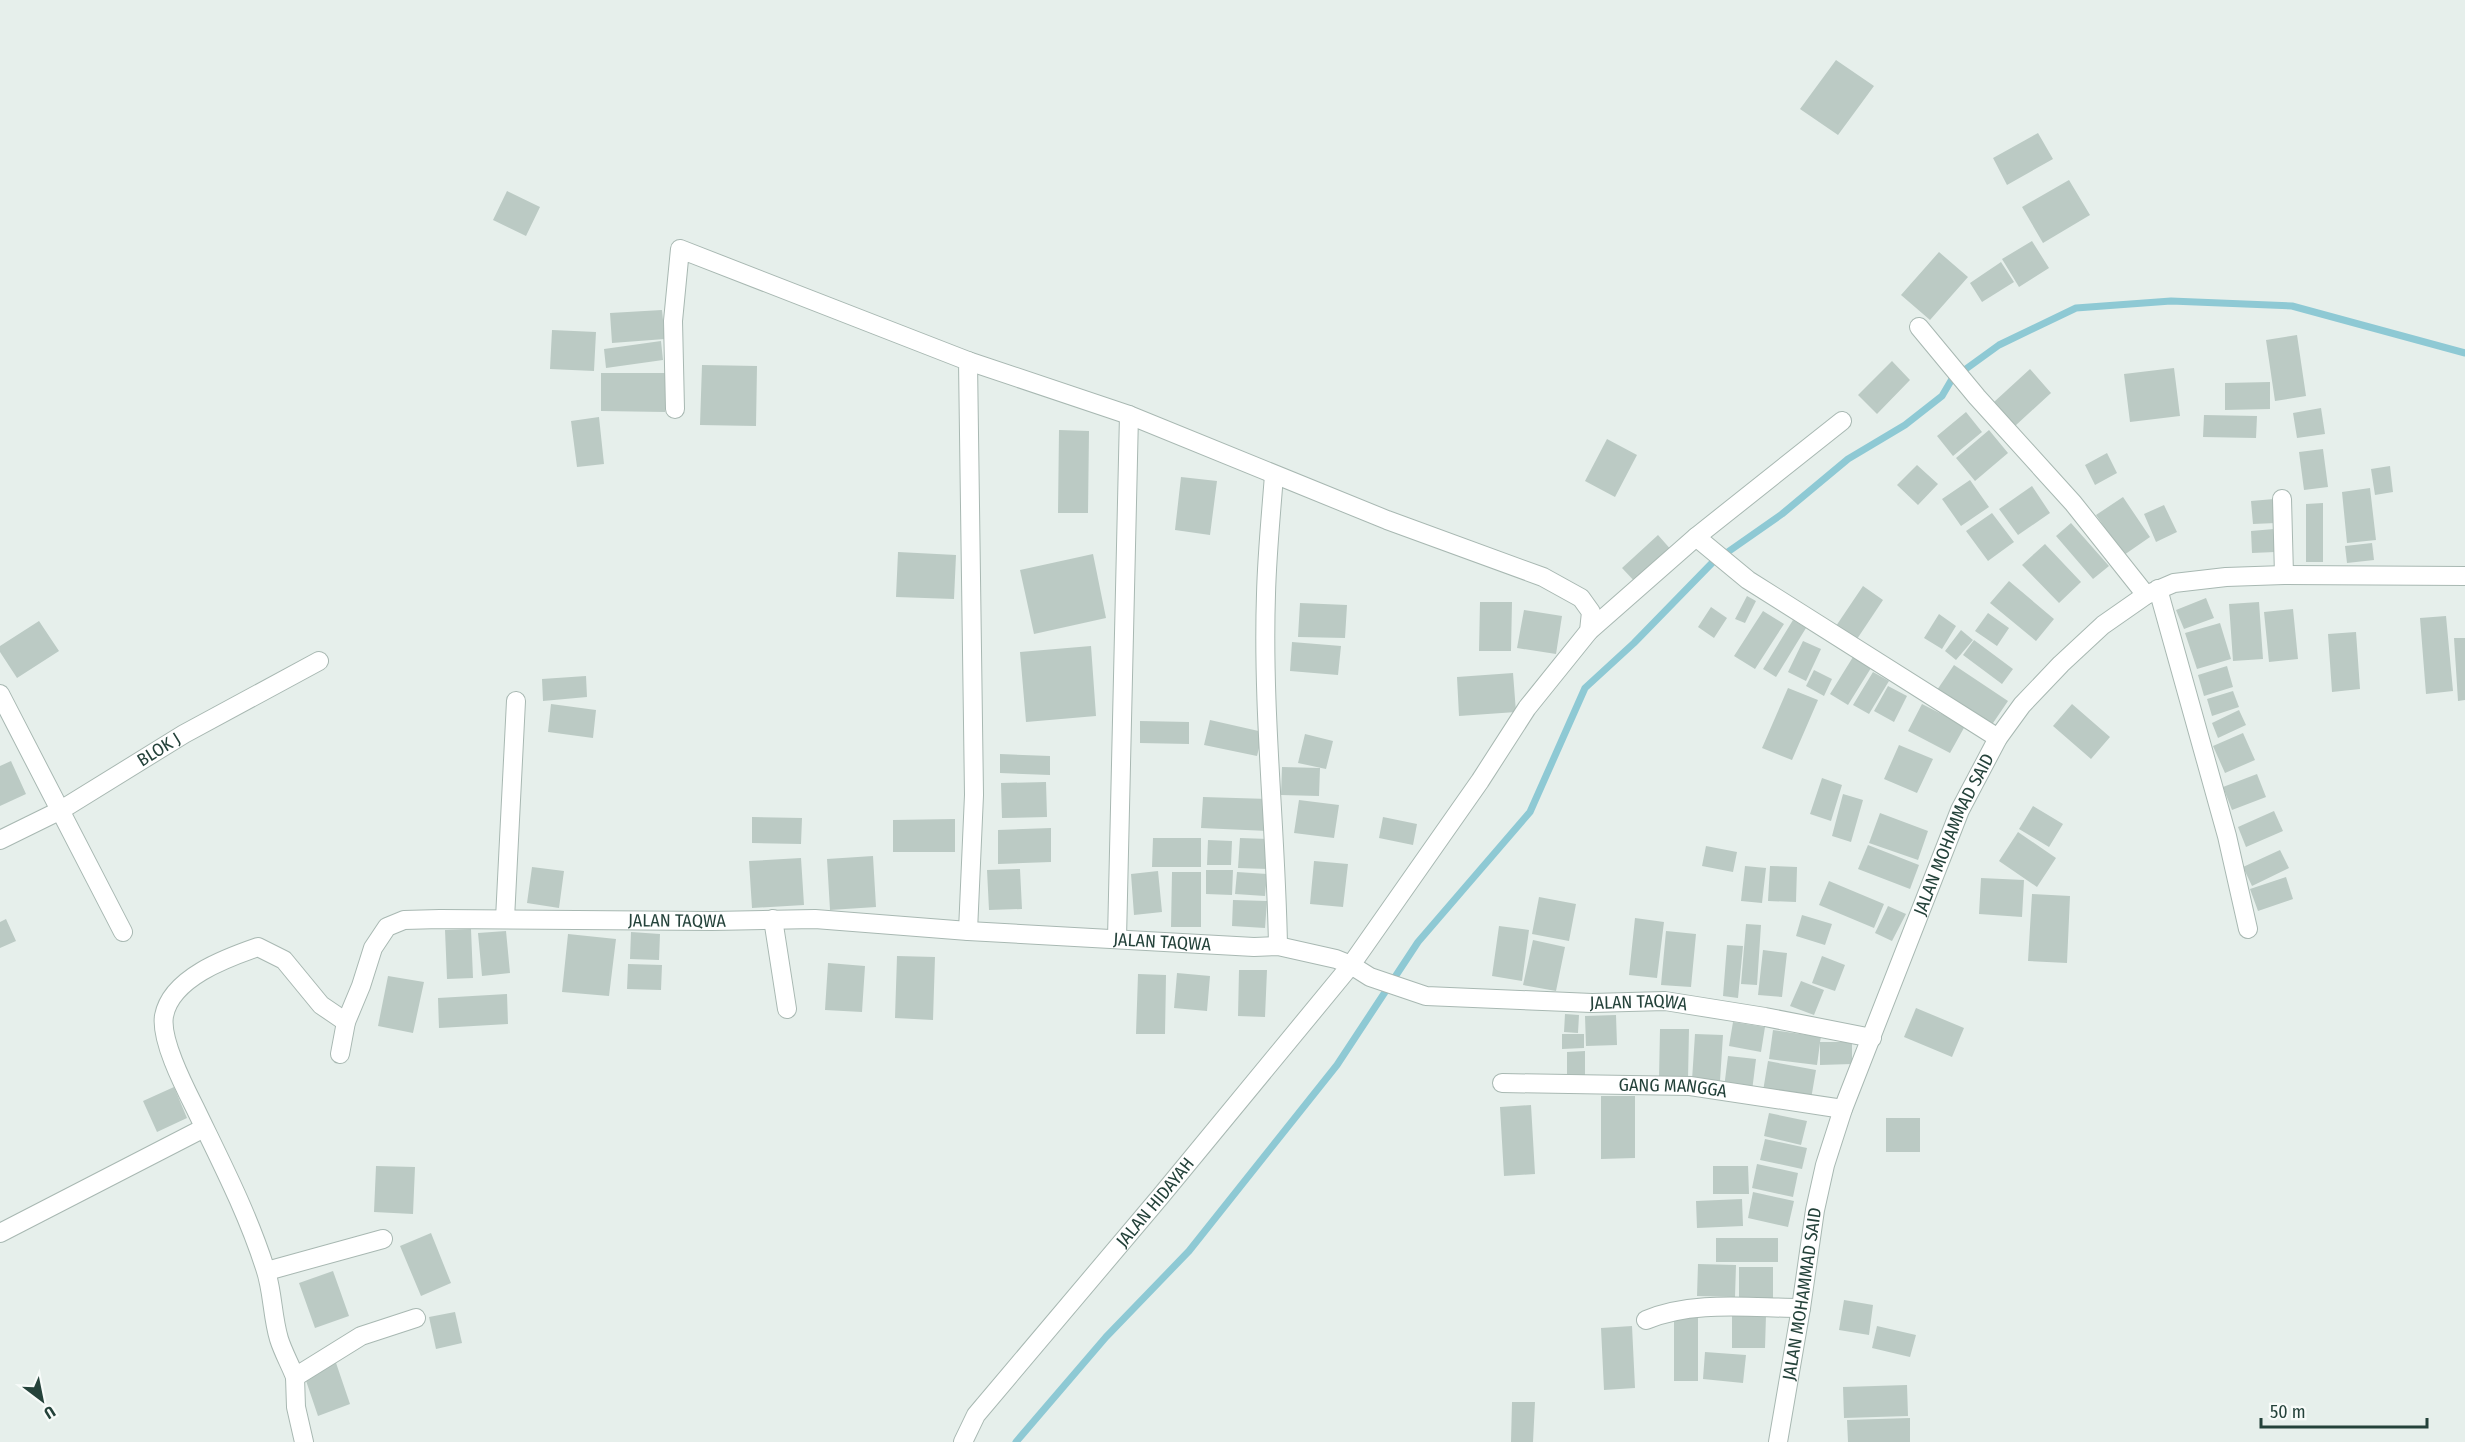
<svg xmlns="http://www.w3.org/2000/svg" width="2465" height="1442" viewBox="0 0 2465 1442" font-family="'Fira Sans Condensed',sans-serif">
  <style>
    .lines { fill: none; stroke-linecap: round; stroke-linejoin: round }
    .stream { stroke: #8ec9d4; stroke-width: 7 }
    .building { fill: #bbcac4 }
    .minor-casing { stroke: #a8b8b2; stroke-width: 20 }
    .minor { stroke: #fff; stroke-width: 18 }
    .labels { text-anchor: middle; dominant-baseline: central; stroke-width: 4.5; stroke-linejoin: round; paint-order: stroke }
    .street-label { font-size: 18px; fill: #24423a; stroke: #f7fbf9 }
  </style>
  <rect width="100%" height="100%" fill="#e6efeb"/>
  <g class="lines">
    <path class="stream" d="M1016,1442l90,-105 83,-86 148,-186 81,-123 112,-130 55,-124 49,-45 78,-80 70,-49 66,-55 57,-34 37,-29 10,-17 47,-34 77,-37 95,-7 121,5 173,47"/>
  </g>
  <path class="building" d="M1836,60l38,26 -36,49 -38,-26z
    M2038,133l15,26 -46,26 -14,-27z
    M2069,180l21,35 -47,28 -21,-36z
    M507,191l33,16 -14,29 -33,-16z
    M2032,241l17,27 -30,19 -17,-28z
    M1939,252l29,25 -38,43 -29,-25z
    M2001,262l13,20 -32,20 -12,-19z
    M662,310l3,29 -53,4 -2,-30z
    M552,330l44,2 -2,39 -44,-2z
    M2297,335l9,61 -31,5 -9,-61z
    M661,341l2,19 -57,8 -2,-19z
    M1892,361l18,19 -33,34 -19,-19z
    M702,365l55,1 -1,60 -56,-1z
    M2174,368l6,48 -50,6 -6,-48z
    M2030,369l21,24 -36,33 -21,-24z
    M601,373h64v39l-64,-1z
    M2270,382v27l-45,1v-27z
    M2321,408l4,26 -28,4 -4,-25z
    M1966,412l16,20 -29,24 -16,-20z
    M2204,415l53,1 -1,22 -53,-1z
    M599,417l5,47 -27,3 -6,-46z
    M1059,430l30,1 -1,82h-30z
    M1989,430l19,23 -33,28 -19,-23z
    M1607,439l30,16 -22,42 -30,-16z
    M2323,449l5,38 -24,3 -5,-38z
    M2107,453l10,20 -22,12 -10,-20z
    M1917,465l21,19 -20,21 -21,-20z
    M2390,466l3,26 -18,3 -4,-26z
    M1181,477l36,4 -7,54 -35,-5z
    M1970,480l19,27 -28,19 -19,-27z
    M2032,486l18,27 -32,22 -19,-26z
    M2370,488l6,52 -29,3 -5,-51z
    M2123,497l27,40 -26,18 -28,-40z
    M2274,499l2,24 -23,1 -2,-23z
    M2323,503v59h-17v-58z
    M2164,505l13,27 -21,10 -12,-28z
    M1992,513l22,29 -26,19 -22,-30z
    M2071,523l38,43 -16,13 -37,-43z
    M2274,529l1,23 -23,1 -1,-22z
    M1658,535l15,17 -36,32 -15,-16z
    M2372,543l2,17 -27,3 -2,-17z
    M2045,544l36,38 -22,21 -37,-38z
    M898,552l58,3 -2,44 -58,-2z
    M1093,554l13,64 -72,16 -14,-64z
    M2009,581l45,38 -18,22 -46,-38z
    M1863,586l20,14 -28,42 -21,-13z
    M1747,596l9,5 -11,22 -10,-4z
    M2206,598l8,20 -30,11 -8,-19z
    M1480,602h32l-1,49h-32z
    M2259,602l4,57 -30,2 -4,-57z
    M1300,603l47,2 -2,33 -47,-1z
    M1711,607l16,11 -13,20 -16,-11z
    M2293,609l5,50 -29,3 -5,-50z
    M1524,610l38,6 -6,38 -39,-6z
    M1763,611l21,13 -29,45 -21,-13z
    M1988,613l21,15 -12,18 -22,-15z
    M1939,614l17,12 -14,23 -18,-11z
    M2446,616l7,75 -27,3 -6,-76z
    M1793,620l13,8 -30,49 -13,-8z
    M39,621l20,30 -42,27 -17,-26v-6z
    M2220,623l11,36 -34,10 -12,-36z
    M1961,630l12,10 -17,20 -11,-9z
    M2356,632l4,57 -28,3 -4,-58z
    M2454,638h11v62l-7,1z
    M1974,640l39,29 -11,15 -39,-29z
    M1803,641l18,8 -15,32 -18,-9z
    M1292,642l49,4 -3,29 -48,-4z
    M1091,646l5,70 -70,6 -6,-70z
    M1853,657l18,11 -23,37 -18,-11z
    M1954,665l54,36 -17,25 -54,-36z
    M2227,666l6,21 -29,9 -6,-21z
    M1814,670l18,9 -8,17 -18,-10z
    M1873,672l16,9 -20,33 -16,-9z
    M1513,673l3,39 -57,4 -2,-39z
    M586,676l1,21 -44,4 -1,-22z
    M1888,686l19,10 -13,26 -20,-11z
    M1788,688l30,12 -26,60 -30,-12z
    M2233,691l6,16 -27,9 -5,-17z
    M551,704l45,6 -3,28 -45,-6z
    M1922,704l43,22 -15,27 -42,-22z
    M2072,704l38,33 -19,22 -38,-33z
    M2239,710l7,15 -28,13 -6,-15z
    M1210,720l53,12 -6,24 -53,-11z
    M1140,721l49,1v22l-49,-1z
    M2243,733l12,27 -30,13 -12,-27z
    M1305,734l28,7 -7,28 -28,-6z
    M1899,745l34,14 -16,34 -33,-14z
    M1000,754l50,2v19l-50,-2z
    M11,761l15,33 -26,12v-40z
    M1282,767l38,1 -1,28 -38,-1z
    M2257,774l9,23 -34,13 -9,-23z
    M1822,778l20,7 -11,36 -21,-7z
    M1046,782l1,35 -45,1 -1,-35z
    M1843,794l20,6 -12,42 -19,-6z
    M1203,797l66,2 -1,32 -67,-3z
    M1299,800l40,5 -5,33 -40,-5z
    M2033,806l30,18 -14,23 -30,-18z
    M2274,811l9,20 -37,16 -8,-20z
    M1880,813l48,18 -10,29 -49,-17z
    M752,817l50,1 -1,26 -49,-1z
    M1383,817l34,7 -4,21 -34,-7z
    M955,819v33h-62v-32z
    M1051,828v34l-53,2v-34z
    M2018,832l38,26 -19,29 -38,-26z
    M1153,838h48v29h-49z
    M1240,838l29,1 -1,30 -30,-1z
    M1208,840l24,1 -1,24h-24z
    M1868,845l51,20 -9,24 -52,-20z
    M1706,846l31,6 -4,20 -31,-6z
    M2280,850l9,18 -37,18 -9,-19z
    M873,856l3,51 -46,3 -3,-51z
    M801,858l3,47 -52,3 -3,-47z
    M1314,861l34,3 -5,43 -33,-3z
    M1745,866l21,2 -4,35 -21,-2z
    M1770,866l27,1 -1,35 -28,-1z
    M532,867l32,4 -5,37 -32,-5z
    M1020,869l2,40 -33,1 -2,-40z
    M1206,870h27l-1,25 -26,-1z
    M1158,871l4,41 -28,3 -3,-41z
    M1172,872h29v55h-30z
    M1237,872l30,2 -2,22 -30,-2z
    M2286,877l7,22 -35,12 -8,-22z
    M1981,878l43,2 -2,37 -43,-3z
    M1829,881l55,23 -10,24 -55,-23z
    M2032,894l38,2 -3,67 -39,-2z
    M1539,897l37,7 -7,37 -37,-7z
    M1233,900l34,1 -2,27 -33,-2z
    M1888,906l18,8 -14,27 -17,-8z
    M1802,915l30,9 -7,21 -29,-9z
    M1635,918l29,4 -7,56 -28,-3z
    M6,919l10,22 -16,7v-26z
    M1746,924l15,1 -4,60 -16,-1z
    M1499,926l30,4 -7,51 -30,-5z
    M471,929l2,49 -26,1 -2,-49z
    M506,931l4,42 -28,3 -4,-43z
    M1666,931l30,3 -5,53 -30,-2z
    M631,932l29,2 -1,26 -29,-1z
    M568,934l48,5 -7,57 -47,-4z
    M1533,940l32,7 -9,44 -33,-6z
    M1727,945l16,1 -5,52 -15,-2z
    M1763,950l24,3 -5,44 -24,-2z
    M897,956l38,1 -2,63 -38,-2z
    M1822,956l23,9 -10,26 -23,-8z
    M828,963l37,3 -3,46 -37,-2z
    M628,964l34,1 -1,25 -34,-1z
    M1239,970h28l-2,47 -27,-1z
    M1177,973l33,3 -3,35 -33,-3z
    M1138,974l28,1 -1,59h-29z
    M388,976l36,6 -11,51 -35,-7z
    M1801,981l23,9 -10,25 -24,-9z
    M507,994l1,30 -69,4 -1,-30z
    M1916,1008l48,20 -12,29 -48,-20z
    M1565,1014l14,1 -1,18 -14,-1z
    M1616,1015l1,30 -31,1 -1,-30z
    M1733,1022l32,5 -4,25 -32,-6z
    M1660,1029h29l-1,50h-29z
    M1773,1030l48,7 -1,5h32v22l-32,1v-22l-3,22 -48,-6z
    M1562,1034h22v14l-22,1z
    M1695,1034l28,1 -3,46 -28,-1z
    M1585,1051v29h-18v-28z
    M1728,1056l28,3 -4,32 -28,-3z
    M1768,1061l48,9 -5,29 -48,-8z
    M174,1087l13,31 -30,14 -14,-31z
    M1601,1096h34v62l-34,1z
    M1531,1105l4,69 -31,2 -4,-69z
    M1769,1113l38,8 -6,24 -37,-9z
    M1886,1118h34v34h-34z
    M1765,1139l42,9 -5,21 -42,-9z
    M1757,1164l41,9 -5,24 -41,-9z
    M376,1166l39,1 -2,47 -39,-2z
    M1713,1166h35l1,28h-36z
    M1753,1192l41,9 -6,26 -40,-9z
    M1742,1199l1,27 -46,2 -1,-27z
    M431,1233l20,50 -30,13 -21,-50z
    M1716,1238h62v24h-62z
    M1698,1264l38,1 -1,32 -38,-1z
    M1739,1267h34v33h-34z
    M333,1271l16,45 -34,12 -16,-45z
    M1844,1300l29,5 -4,30 -30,-5z
    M455,1312l7,31 -26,6 -7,-32z
    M1732,1315h34l-1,33h-33z
    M1674,1318h24v63h-24z
    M1632,1326l3,62 -31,2 -3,-62z
    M1877,1326l39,9 -6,22 -38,-9z
    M1705,1352l41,3 -3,28 -40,-4z
    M333,1354l17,50 -32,12 -17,-50z
    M1907,1385l1,31 -64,2 -1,-31z
    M1512,1402h23l-2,40h-22z
    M1910,1418v24h-62l-1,-22z"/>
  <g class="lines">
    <defs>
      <g id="minor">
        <path d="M1919,327l58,70 96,106 73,92"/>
        <path d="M675,409l-2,-88 7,-72 288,112 6,434 -6,136"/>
        <path d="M1274,475c-3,40 -7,79 -8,119 -4,117 10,235 12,352"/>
        <path d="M2282,499l2,76"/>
        <path d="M1696,537l52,43 250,158"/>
        <path d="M2158,589l69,247 21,93"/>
        <path d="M1589,631l107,-94 146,-116"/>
        <path d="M0,694l123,238"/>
        <path id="s1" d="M0,840l61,-30 123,-76 135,-73"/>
        <path d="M505,919l11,-218"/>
        <path d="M773,919l14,90"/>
        <path d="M1117,939l12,-524"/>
        <path d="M346,1022l-25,-17 -37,-45 -26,-13c-32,11 -87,31 -94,69 -4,24 21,72 32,94 25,52 51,102 69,158 8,23 7,48 14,71 4,13 11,25 16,38l66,-41 55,-18"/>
        <path id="s2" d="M340,1054l6,-32 15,-36 12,-38 14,-21 17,-7 36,-1 272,2 103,-2 153,12 286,16 24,-1 58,13 15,6 19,12 56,19 166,7 73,-2 100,16 107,21"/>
        <path id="s3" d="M1502,1083l188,3 153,23"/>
        <path d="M0,1233l204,-105"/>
        <path d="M267,1271l116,-32"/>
        <path d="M1646,1320c47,-20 105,-12 155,-12"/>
        <path d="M295,1377l1,30 8,35"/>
        <path id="s4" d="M963,1442l13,-27 184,-218 191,-232 129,-184 47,-73 62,-77 2,-19 -10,-14 -38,-21 -156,-57 -258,-105 -161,-54"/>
        <path id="s5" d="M1778,1442l23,-134 14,-98 10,-45 18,-56 117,-299 38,-72 24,-33 39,-41 42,-39 43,-30 28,-12 52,-6 58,-2 181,1"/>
      </g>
    </defs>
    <use href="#minor" class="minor-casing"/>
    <use href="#minor" class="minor"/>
  </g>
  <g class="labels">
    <g class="street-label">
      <text stroke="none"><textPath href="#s1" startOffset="183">BLOK J</textPath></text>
      <text stroke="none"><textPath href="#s5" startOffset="636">JALAN MOHAMMAD SAID</textPath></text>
      <text stroke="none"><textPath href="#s2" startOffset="428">JALAN TAQWA</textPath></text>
      <text stroke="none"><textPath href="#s2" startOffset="914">JALAN TAQWA</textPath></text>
      <text stroke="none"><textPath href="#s2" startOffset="1400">JALAN TAQWA</textPath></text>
      <text stroke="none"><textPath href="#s3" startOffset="171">GANG MANGGA</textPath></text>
      <text stroke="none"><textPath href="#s4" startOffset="308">JALAN HIDAYAH</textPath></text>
      <text stroke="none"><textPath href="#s5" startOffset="150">JALAN MOHAMMAD SAID</textPath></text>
    </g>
  </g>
  <g transform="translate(42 1400) rotate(148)" stroke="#f7fbf9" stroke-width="4.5" paint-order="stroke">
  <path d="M0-4.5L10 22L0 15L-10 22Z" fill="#24423a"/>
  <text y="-9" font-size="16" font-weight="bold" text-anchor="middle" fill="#24423a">U</text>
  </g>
  <path d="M2261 1418v9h166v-9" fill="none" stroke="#24423a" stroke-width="3"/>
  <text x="2270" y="1418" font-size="18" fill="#24423a" stroke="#f7fbf9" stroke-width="4.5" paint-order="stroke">50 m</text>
</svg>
